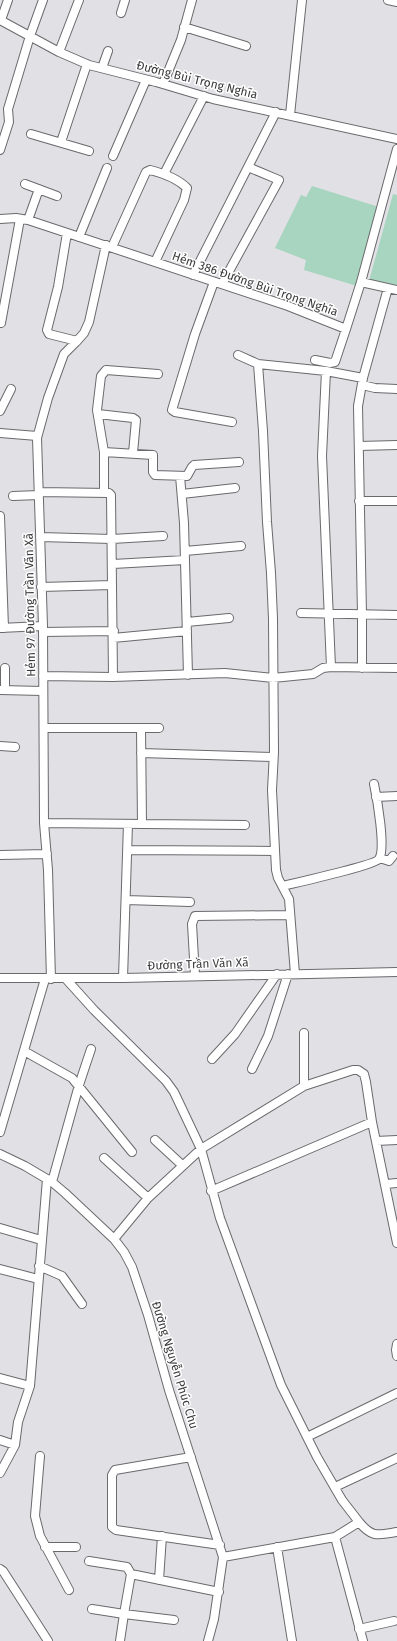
<svg xmlns="http://www.w3.org/2000/svg" width="397" height="1641" viewBox="0 0 397 1641" font-family="'Fira Sans',sans-serif">
  <style>
    .green { fill: #a7d5bf }
    .lines { fill: none; stroke-linecap: round; stroke-linejoin: round }
    .minor-casing { stroke: #6a6a6d; stroke-width: 10 }
    .minor { stroke: #fff; stroke-width: 8 }
    .labels { text-anchor: middle; dominant-baseline: central; stroke-width: 3; stroke-linejoin: round; paint-order: stroke }
    .street-label { font-size: 12px; fill: #39393b; stroke: #fff }
  </style>
  <rect width="100%" height="100%" fill="#e1e0e5"/>
  <path class="green" d="M312,186l67,21 -22,79 -53,-16 2,-10 -31,-12 26,-53 5,2z
    M393,194l4,1v93l-28,-7z"/>
  <g class="lines">
    <defs>
      <path id="minor" d="M388,0l9,2
        M121,13l4,-13
        M0,20l59,32 30,13 67,17 57,17 184,40
        M1,20l7,-20
        M184,27l62,19
        M59,52l20,-52
        M102,68l6,-17
        M163,84l18,-44 11,-40
        M290,115l12,-115
        M31,134l58,17
        M61,142l26,-78
        M0,150l9,-28 -1,-13 22,-73 13,-36
        M113,156l33,-76
        M166,170l38,-74
        M25,184l32,12
        M0,219l16,-1 12,2 260,86 58,23 15,-47 36,-133
        M28,220l11,-31
        M67,233l-9,54 -11,43 2,4 28,7
        M79,237l28,-69
        M112,247l34,-75 4,-2c12,3 28,9 37,18l-3,12 -29,62
        M193,275l83,-163
        M214,282l-19,52 -23,76 3,2 57,10
        M361,282l36,8
        M222,284l57,-104 -31,-13
        M1,323l19,-104
        M238,355l20,9 5,67 4,91 4,51 2,46 1,133 -2,38 4,80 2,8 11,21 6,75
        M315,360l15,3 5,-1 11,-33
        M258,364l68,7 37,7
        M326,371l-4,85 9,211
        M362,385l13,3 22,1
        M0,411l11,-22
        M98,414l35,4 3,2 -3,33
        M0,433l37,3
        M359,446l38,-1
        M104,452l49,3v17l2,3 32,1 5,-9 2,-2 45,-3
        M180,476l4,47 4,152
        M39,492l70,1 2,2 2,182
        M104,493v-41l-7,-42 4,-34 5,-6 52,4
        M182,494l53,-6
        M13,496l26,-1
        M359,501h38
        M0,516l4,112
        M40,537l72,2 51,-3
        M185,551l56,-5
        M113,564l72,-4
        M41,587l71,-2
        M301,613l96,2
        M187,622l42,-4
        M0,628l43,-2
        M43,632l71,-1
        M113,638l74,-7
        M5,668v22
        M362,668v-53l-4,-209 5,-28 25,-90
        M43,676l70,1 112,-4 48,5 40,-4 10,-6 8,-1 66,1
        M0,690l43,1
        M44,728h115
        M141,728l1,96
        M0,746l15,1
        M141,753l132,4
        M376,797l21,-1
        M44,823l201,2
        M128,850l147,1
        M0,855l47,-1
        M380,858l9,3 4,-5
        M283,886c12,-3 92,-21 96,-27 7,-10 -2,-61 -5,-75
        M126,900l64,2
        M195,976l-3,-52 3,-8 95,-1
        M0,978h123l274,-6
        M123,978l5,-154
        M51,979l-3,-109 -4,-47 -1,-197 -6,-188 11,-40 16,-44 13,-13 7,-8 5,-11 17,-77
        M66,979l28,31 72,71 8,11 27,57 19,69 61,167 36,72 25,43 17,22 -24,15 28,104
        M24,1051l48,27 60,74
        M212,1059l23,-25 42,-60
        M252,1069l16,-33 20,-62
        M304,1086v-53
        M0,1132l45,-153
        M155,1140l27,25
        M376,1141l21,-1
        M0,1154l25,12 27,16 13,11 49,46 10,13 8,15 16,48 21,75 54,167 -9,62 -6,22
        M104,1158l44,40
        M52,1182l27,-97 12,-36
        M386,1184l11,-1
        M211,1191l161,-69
        M0,1228l41,12
        M114,1239l34,-41 53,-49 103,-63 49,-16h5l6,4 2,8 6,40 25,121
        M39,1266l23,10 20,28
        M0,1269l38,10
        M397,1344l-1,6 1,6
        M0,1378l30,8
        M307,1437l90,-44
        M0,1440l15,5
        M40,1456l-5,60 5,20 29,54
        M191,1457l-76,13 -3,5v52l4,3 104,15
        M0,1473l15,-28 3,-23 12,-36 17,-207
        M335,1487l62,-29
        M359,1522c13,16 19,13 38,10
        M45,1547h31
        M277,1547l15,94
        M223,1557l112,-20
        M89,1561l38,6 4,7 -7,40 -32,-5
        M0,1569l3,2 45,70
        M131,1574l88,18
        M159,1580l3,-44
        M359,1629l35,-8
        M120,1641l4,-27 50,6"/>
    </defs>
    <use href="#minor" class="minor-casing"/>
    <use href="#minor" class="minor"/>
  </g>
  <g class="labels">
    <g class="street-label">
      <text transform="translate(197 80) rotate(14)">Đường Bùi Trọng Nghĩa</text>
      <text transform="translate(255 284) rotate(19)">Hẻm 386 Đường Bùi Trọng Nghĩa</text>
      <text transform="translate(30 605) rotate(-91)">Hẻm 97 Đường Trần Văn Xã</text>
      <text transform="translate(198 964) rotate(-2)">Đường Trần Văn Xã</text>
      <text transform="translate(175 1365) rotate(73)">Đường Nguyễn Phúc Chu</text>
    </g>
  </g>
</svg>
